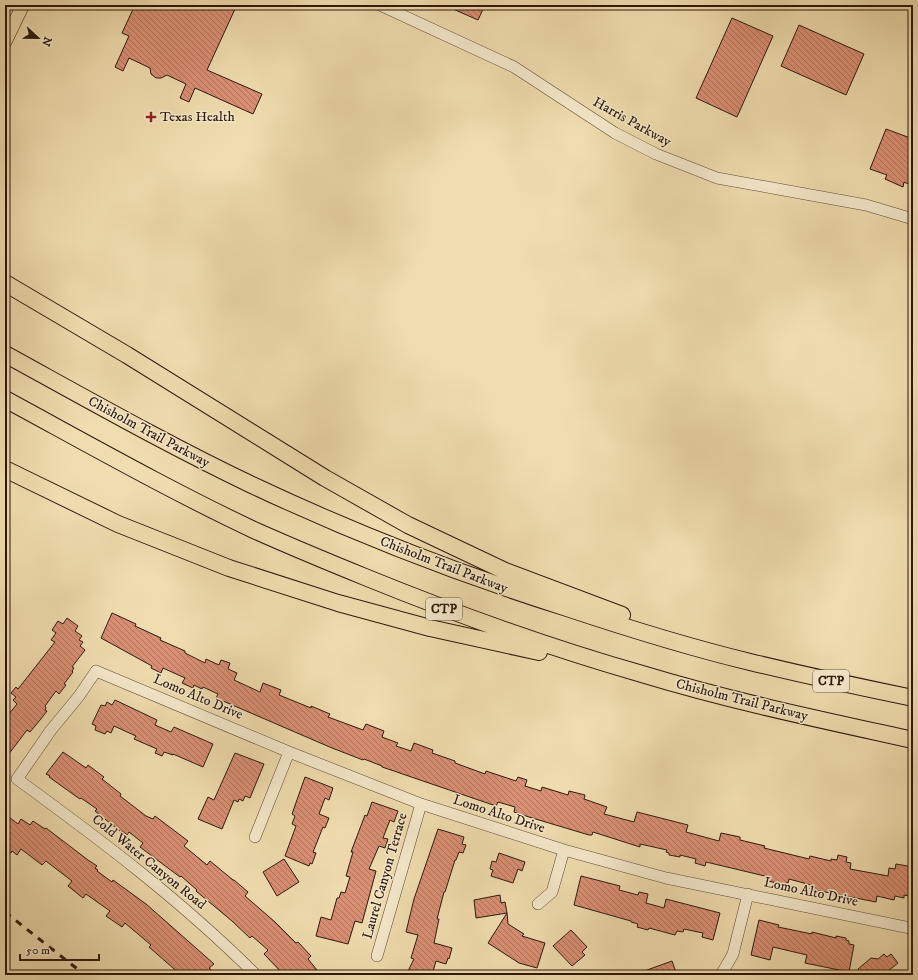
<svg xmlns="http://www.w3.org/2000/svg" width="918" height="980" viewBox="0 0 918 980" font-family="'IM FELL DW Pica',serif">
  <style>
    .building { fill: url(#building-back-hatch); stroke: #2c180b }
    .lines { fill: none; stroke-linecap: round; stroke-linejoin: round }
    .minor-casing { stroke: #5d4934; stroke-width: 12 }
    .major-casing { stroke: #2c180b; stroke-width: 14 }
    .highway-casing { stroke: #2c180b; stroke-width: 18 }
    .minor { stroke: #f5e9cb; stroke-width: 11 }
    .major { stroke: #f0ddaf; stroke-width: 13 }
    .highway { stroke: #f0ddaf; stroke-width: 16 }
    .rail { stroke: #2c180b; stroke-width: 3; stroke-dasharray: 7 7; stroke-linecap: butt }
    .poi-dot { fill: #8f2418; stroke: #f5e9cb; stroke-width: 1.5 }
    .labels { text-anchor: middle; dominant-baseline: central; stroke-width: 3; stroke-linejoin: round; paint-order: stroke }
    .shield { fill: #f5e9cb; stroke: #685745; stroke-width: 1 }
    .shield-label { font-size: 13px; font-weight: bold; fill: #2c180b }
    .poi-label { font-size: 14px; fill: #2c180b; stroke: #f5e9cb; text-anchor: start }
    .street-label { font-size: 14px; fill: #2c180b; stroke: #f5e9cb }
  </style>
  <defs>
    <pattern id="building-back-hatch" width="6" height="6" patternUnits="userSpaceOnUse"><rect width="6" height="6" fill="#da9074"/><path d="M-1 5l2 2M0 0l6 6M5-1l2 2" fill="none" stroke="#b1755d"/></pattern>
  </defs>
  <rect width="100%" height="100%" fill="#f0ddaf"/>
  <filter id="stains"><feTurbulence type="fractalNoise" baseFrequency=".005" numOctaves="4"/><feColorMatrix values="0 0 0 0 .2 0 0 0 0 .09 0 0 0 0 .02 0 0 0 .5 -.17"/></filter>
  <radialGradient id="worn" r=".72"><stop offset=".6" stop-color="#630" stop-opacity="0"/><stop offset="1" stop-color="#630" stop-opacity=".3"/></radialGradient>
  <path class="building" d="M135,5h92l8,4 -28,61 55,24 -9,20 -58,-26 -6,14 -9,-4 6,-14 -19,-9 -6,3h-5l-5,-4 -1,-6 -21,-10 -6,13 -8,-4 14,-31 -7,-3z
    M444,5h41l-7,15z
    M732,18l41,18 -36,81 -41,-19z
    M799,25l65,29 -18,41 -65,-29z
    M886,129l27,10v47l-9,-4 -1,5 -18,-8 2,-4 -17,-6z
    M112,613l24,11 -1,2 26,12 -1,2 25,11v2l20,10 1,-4 13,6 2,-5 9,3 -2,6 9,4 -3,7 26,12 3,-9 18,7 -2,5 32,13v-2l19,8 -2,3 35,13 3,-6 18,7 -2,6 16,6 -2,3 15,5 3,-8 19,7 -1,3 23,8v2l30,11 1,-3 30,10 2,-4 9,3 -2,6 16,5 1,-4 26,8 1,-4 16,4 -1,4 23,8 -3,7 30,8 3,-10 51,13 -2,7 33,9 2,-8 19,4v3l25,6 -1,2 45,11 1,-3 21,5v-2l6,1 1,-5 9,2 -1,5 5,1 -1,6 38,7 1,-8 6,1 1,-5 17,3v30l-9,-2v3l-9,-2 -1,4 -17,-4 -1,6 -66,-13 1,-4 -22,-6 -1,4h-2v2l-18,-4 1,-4 -63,-15 -1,4 -10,-3 1,-4 -16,-4v2l-11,-2v-2l-3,-1 1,-2 -27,-6v3l-47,-15 -1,3h-3l-60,-18 -15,-5 1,-5 -17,-5 -2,4 -105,-36 -9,-3v-1l-18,-7 -1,1 -31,-12 -116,-50 2,-4 -15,-7 -1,2 -8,-4 -1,3 -11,-5 3,-5 -22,-10 -2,5 -10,-5 1,-2 -51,-28z
    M67,618l11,8 -3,5 7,5 -3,4 4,2 -3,4 5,4 -13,17 2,1 -2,3 1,1 -9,12 2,1 -7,9 -3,-3 -11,15 1,2 -1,2 2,1 -7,9 -10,12 -3,-2 -22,29v-40l12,-15 -4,-4 3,-3 -5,-4 5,-6 2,2 37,-47 -4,-2 5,-7 -4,-3 6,-9 5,3z
    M115,700l42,20 -2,5 16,7 3,-5 39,17 -10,23 -30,-13v1l-9,-3 -2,4 -7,-3 2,-4 -23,-10 2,-3 -22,-10 -3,7 -4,-2 -2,3 -10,-4 1,-4 -4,-2 9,-19 4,1 2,-4 5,3z
    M63,752l23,16 2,-3 16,12 -2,2 19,15 -1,2 26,20 7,3 2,-3 33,25 -4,5 23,19 3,-4 23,19h1l14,12 -3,4 30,26 21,21 2,-1 13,14 -3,3 13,16h-37l-20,-21 4,-4 -16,-14 -2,2 -18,-17 -36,-30 1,-1 -16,-14 -1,1 -40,-30 3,-4 -14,-11 -2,3 -5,-4 -1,1 -26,-21 2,-2 -16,-11 -1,1 -3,-2 -28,-20 1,-1 -4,-2z
    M235,753l29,11 -14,34 -5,-2 -2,5 -4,-2 -1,3 -4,-2 -12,29 -24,-10 10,-22 6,3z
    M305,777l28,11 -4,12 -4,-2 -6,16 10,4 -4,10 -2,-1 -10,25 3,1 -4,11 -2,-1 -1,3 -24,-10 11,-30 -4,-2 3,-8 -3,-2z
    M372,802l26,9 -4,11 -4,-2 -7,18 5,1 -3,9 -6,-2 -10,23 7,2 -14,52 -7,-2 -7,23 -32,-8 5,-19 10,3 6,-22h2l2,-6 4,1 5,-16 -4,-1 7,-24h-2l14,-37 2,1z
    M5,814l13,10 3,-5 9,6 3,-4 12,8 1,-1 42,32 9,6 -2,2 3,2 -1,1 15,11 1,-2 33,24 59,52 9,8 -5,4 8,7h-36l-32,-28 2,-2 -26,-22 -3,4 -16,-11 4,-5 -24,-17 -3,4 -15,-12 4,-5 -17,-13 -9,-7 -4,4 -21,-16 -4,6 -5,-4 -1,2 -6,-5z
    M438,829l26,8 -2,7 4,1 -3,8 -4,-1 -3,8h-1l-10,32h-1l-7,27h2l-5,24 18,5 -3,11 -1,-1 -2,6 -10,-3 -4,14h-26l8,-16 -3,-1 7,-23 -12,-3 8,-33z
    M499,853l26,9 -3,9 -4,-2 -5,14 -22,-7 2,-6 -3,-1 2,-8 4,1z
    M284,859l15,23 -22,14 -14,-24z
    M581,876l39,10 -1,4 19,5 1,-3 9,2 -2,9 18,5 2,-9 54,14 -7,27 -11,-3 1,-4 -19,-4 -1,3 -6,-1 -2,4 -26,-7 -1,2 -11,-3 1,-3 -7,-2v-1l-57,-16z
    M500,895l1,8 4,-1 2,11 -31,5 -2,-18z
    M507,913l1,11 16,10 -2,2 23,7 -8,25 -18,-5 -31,-20z
    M759,920l20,5 -1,2 34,7v-2l24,6v-2l10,2v2l3,1v3l5,1 -5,27 -44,-9 2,-8 -34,-8 -3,13 -19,-5z
    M571,930l16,17 -5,5 3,3 -13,11 -19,-20z
    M884,954l3,3 4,-3 7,9 -15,12h-20l-5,-6 13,-11 7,1z
    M672,961l5,14h-41v-1z"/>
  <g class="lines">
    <defs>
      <path id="minor" d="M380,5l134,62 101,66 41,21 61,24 149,27 47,14
        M255,837l34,-85
        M538,904l14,-12 12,-42
        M377,956l44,-152
        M256,975c-73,-73 -155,-135 -239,-196l34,-49 28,-34 17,-25 193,81 132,52 143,46 102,28 244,50
        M721,975l12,-21 15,-60"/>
      <path id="major" d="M5,42l18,-37"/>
      <path id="highway" d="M5,283l122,72 198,123 83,47 97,46 117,44
        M5,354c82,45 163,91 247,131 102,48 207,89 315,123 60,20 121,39 183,54 54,13 109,25 163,36
        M5,399c83,45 166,92 251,132 36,16 72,31 109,46 91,37 182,70 277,97 89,27 180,46 271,66
        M5,469l113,55 111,44 109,35 92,25 109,24"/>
    </defs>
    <use href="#minor" class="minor-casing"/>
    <use href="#major" class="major-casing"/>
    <use href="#highway" class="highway-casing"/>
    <use href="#minor" class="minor"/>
    <use href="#major" class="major"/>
    <use href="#highway" class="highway"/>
    <path class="rail" d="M5,912l80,63"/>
  </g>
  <path class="poi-dot" d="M149 111h4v4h4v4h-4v4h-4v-4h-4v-4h4z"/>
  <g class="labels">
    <g class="shield">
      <rect x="426" y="598" width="36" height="22" rx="3"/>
      <rect x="813" y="670" width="36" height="22" rx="3"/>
    </g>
    <g class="shield-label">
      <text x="444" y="609">CTP</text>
      <text x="831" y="681">CTP</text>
    </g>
    <g class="poi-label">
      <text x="160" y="117">Texas Health</text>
    </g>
    <g class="street-label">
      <text transform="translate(632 122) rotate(29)">Harris Parkway</text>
      <text transform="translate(149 432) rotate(28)">Chisholm Trail Parkway</text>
      <text transform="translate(444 565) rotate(21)">Chisholm Trail Parkway</text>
      <text transform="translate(198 697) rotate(23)">Lomo Alto Drive</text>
      <text transform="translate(742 700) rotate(14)">Chisholm Trail Parkway</text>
      <text transform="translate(499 814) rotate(18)">Lomo Alto Drive</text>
      <text transform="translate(149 862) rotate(39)">Cold Water Canyon Road</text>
      <text transform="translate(385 876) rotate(-74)">Laurel Canyon Terrace</text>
      <text transform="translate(811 892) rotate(12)">Lomo Alto Drive</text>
    </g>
  </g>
  <rect width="918" height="980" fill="none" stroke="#f0ddaf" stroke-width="20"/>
  <rect x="6" y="6" width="906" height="968" fill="none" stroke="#2c180b" stroke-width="2"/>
  <rect x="10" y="10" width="898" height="960" fill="none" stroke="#2c180b"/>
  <g transform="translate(38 38) rotate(112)" stroke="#f5e9cb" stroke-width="3" paint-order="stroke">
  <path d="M0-3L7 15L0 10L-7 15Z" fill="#2c180b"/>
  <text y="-6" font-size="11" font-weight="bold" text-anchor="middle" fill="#2c180b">N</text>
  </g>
  <path d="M20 954v6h79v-6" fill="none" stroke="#2c180b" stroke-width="2"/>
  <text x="26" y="954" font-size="12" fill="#2c180b" stroke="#f5e9cb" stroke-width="3" paint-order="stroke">50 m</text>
  <rect width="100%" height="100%" filter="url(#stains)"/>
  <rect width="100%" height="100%" fill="url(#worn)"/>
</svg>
